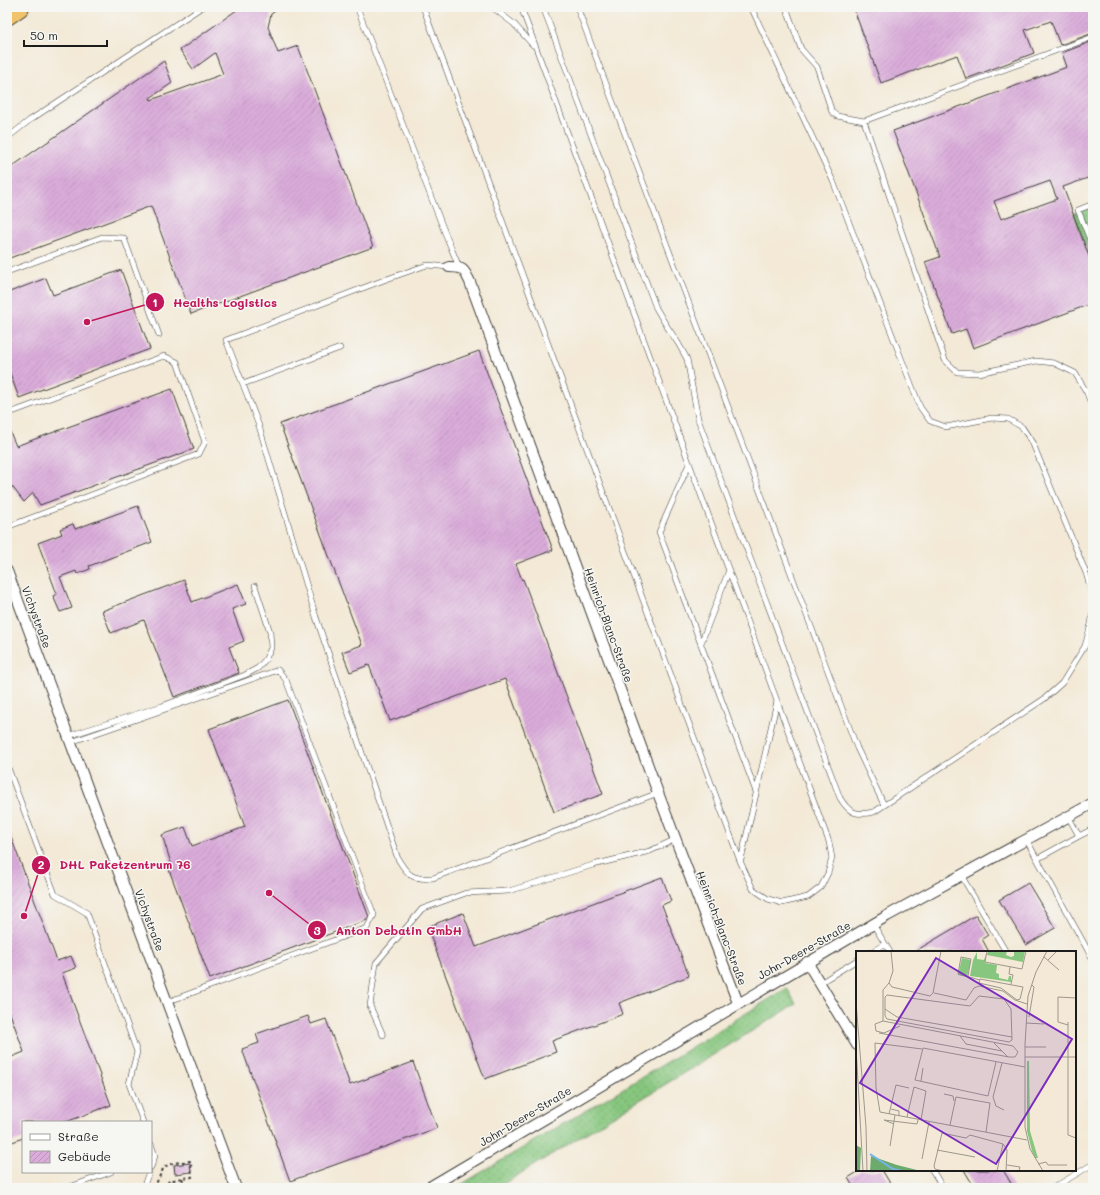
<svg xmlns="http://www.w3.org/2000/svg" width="1100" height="1195" viewBox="0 0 1100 1195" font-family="Mali,sans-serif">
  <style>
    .grass { fill: url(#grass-dots); stroke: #51714d }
    .building { fill: url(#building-hatch); fill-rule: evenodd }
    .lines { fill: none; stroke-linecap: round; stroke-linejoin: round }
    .lane-casing { stroke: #3c3b38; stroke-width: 6 }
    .street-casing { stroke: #3c3b38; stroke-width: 12 }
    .highway-casing { stroke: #3c3b38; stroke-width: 20 }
    .path { stroke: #3c3b38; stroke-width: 2; stroke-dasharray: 3 3; stroke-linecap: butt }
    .lane { stroke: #fff; stroke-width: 5 }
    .street { stroke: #fff; stroke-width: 10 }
    .highway { stroke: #f1c36a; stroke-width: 18 }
    .labels { text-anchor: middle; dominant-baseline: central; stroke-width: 3; stroke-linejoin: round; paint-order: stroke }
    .street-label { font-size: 11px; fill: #1c1c1c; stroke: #f6f6f2 }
    .inset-river { fill: none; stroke: #74b4e8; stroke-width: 2 }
    .inset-road { fill: none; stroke: #9d978c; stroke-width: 1 }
    .view { fill: #7b2cbf; fill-opacity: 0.15; stroke: #7b2cbf; stroke-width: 2 }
    .inset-edge { fill: none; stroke: #1c1c1c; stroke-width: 2 }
    .leader { fill: none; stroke: #c2185b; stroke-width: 1.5 }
    .callout-dot { fill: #c2185b; stroke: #f6f6f2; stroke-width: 1.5 }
    .mark-label { font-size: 12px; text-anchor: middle; font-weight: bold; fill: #fff }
    .callout-label { font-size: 12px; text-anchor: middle; font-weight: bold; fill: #c2185b; stroke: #f6f6f2; stroke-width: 3; stroke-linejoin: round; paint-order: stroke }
  </style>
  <defs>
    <pattern id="grass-dots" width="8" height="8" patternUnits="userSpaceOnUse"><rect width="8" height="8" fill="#86c67e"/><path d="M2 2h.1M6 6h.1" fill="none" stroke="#73aa6c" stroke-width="1.8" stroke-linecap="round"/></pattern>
    <pattern id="building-hatch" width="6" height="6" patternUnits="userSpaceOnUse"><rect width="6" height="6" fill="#daacda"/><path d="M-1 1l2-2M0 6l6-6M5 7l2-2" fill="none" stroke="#ba93ba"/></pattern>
  </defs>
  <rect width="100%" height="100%" fill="#f6f6f2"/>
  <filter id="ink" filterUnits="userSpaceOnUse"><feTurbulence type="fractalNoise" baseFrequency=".025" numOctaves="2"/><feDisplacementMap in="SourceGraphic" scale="8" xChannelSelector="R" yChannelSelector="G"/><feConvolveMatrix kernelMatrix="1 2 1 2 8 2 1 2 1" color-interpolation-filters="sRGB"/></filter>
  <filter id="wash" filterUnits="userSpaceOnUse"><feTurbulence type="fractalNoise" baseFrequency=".012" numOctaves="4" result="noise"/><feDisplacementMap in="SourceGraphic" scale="16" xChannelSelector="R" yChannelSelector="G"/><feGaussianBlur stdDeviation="0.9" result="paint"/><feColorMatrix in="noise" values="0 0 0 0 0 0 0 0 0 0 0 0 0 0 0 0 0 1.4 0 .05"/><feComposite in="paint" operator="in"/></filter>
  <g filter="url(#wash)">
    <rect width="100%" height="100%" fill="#f3e9d6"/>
    <path class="grass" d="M1093,207v60l-19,-54z
      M787,988l9,16 -299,184h-42l209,-124z"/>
    <g id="blocks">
      <path class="building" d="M241,7h40l-10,7 -3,13 10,26 20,-7 75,201 -182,67 -40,-108 -144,53v-89l157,-109 8,22 -22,15 1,2 72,-26 -8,-21 -22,16 -13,-19z
        M853,7h238l2,6v20l-33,12 -9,-24 -26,9 9,23 -68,26 -9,-24 -76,28z
        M1093,41v135l-30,11 30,80v36l-120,45 -7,-19 -14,5 -27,-72 15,-5 -47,-126 174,-64 -5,-14zM1050,181l7,18 -56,20 -7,-18z
        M121,270l29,79 -131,49 -12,-33v-72l39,-15 7,17z
        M479,351l74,199 -37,14 6,16 1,-1 80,215 -49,18 -49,-133 -115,42 -21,-56 -19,7 -8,-20 20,-7 -82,-221z
        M172,389l22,60 -154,56 -7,-12 -9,9 -17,-22v-55l9,21z
        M138,506l14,36 -63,24 1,3 -13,5 -1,-3 -16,6 12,31 -12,4 -7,-16 4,-2 -19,-51 24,-9 -2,-5 13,-5 2,5z
        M184,580l8,22 46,-18 8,20 -14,5 12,32 -15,6 10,26 -65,24 -30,-77 -33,13 -9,-22z
        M288,700l81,217 -2,3 -157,59 -42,-112 4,-1 -10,-31 23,-8 7,19 53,-19 -36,-98z
        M7,829h1l49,132 14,-5 5,12 -14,5 49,132 -45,17h-43v16l-16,6v-85l17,-7 -17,-47z
        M662,877l9,24 -9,4 27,71 -70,27 4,11 -71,27 4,11 -71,27 -58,-152 36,-14 13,34z
        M1028,883l27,45 -29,17 -27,-45z
        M976,915l12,20 -6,4 7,13h-75z
        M308,1016l3,8 15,-5 24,66 63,-23 24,66 -147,53 -48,-132 17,-6 -3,-9z
        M190,1163l1,9 -16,2 -1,-9z
        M861,1170h21l11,18h-39l-6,-10z
        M964,1170h39l11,18h-39z"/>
    </g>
  </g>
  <g filter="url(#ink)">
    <use href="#blocks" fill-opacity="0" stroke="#3c3b38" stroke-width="1"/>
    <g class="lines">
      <defs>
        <path id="lane" d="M357,7l88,226 14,34
          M423,7l317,854 13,28 15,10 14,4 26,-6 13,-10 7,-14 4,-15 -3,-16 -308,-835
          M492,7l22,17 19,21
          M543,7l113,301 10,17 12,18 9,16 11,60 142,379c9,15 16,18 34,14l170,-113 18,-16 23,-37 6,-22 2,-12
          M577,7l280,741 27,57
          M751,7l82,174 87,226 10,14 16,6 46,-9 16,1 14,8 11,17 53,129 7,24
          M786,7l15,42 16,18 15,45 5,4 27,5 229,-84
          M864,121l81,239 12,12 22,1 57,-12 18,2 21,10 12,20 6,16
          M7,138l23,-18 172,-113
          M1093,204l-15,6 15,37
          M449,267l-22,-2 -43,15 -158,60 33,86 57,191 82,242c10,17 15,21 35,19l225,-85
          M7,272l95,-35 22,1 35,97
          M243,384l97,-36
          M7,414l157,-58 13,6 28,80 -6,12 -192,73
          M689,464l-30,68 97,260
          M7,598l9,-3
          M701,643l28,-73
          M68,736l94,-30 83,-31 13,-7 7,-8 6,-12 -1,-16 -15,-46
          M71,742l207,-72 8,10 88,235 -7,13 -200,74
          M7,765l48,129 32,19 50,139 -8,32 14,38
          M1079,836l14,-7
          M1026,839l65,117
          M1037,859l42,-23 -11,-20
          M741,860l36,-159
          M961,875l45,77
          M873,924l17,28
          M871,952l14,-8
          M820,983l37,-23
          M383,1035l-13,-29 6,-43 46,-54 44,-16 43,-2 84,-26 57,-14 26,-12
          M151,1144l4,12 -4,2
          M151,1167l4,-11
          M932,1170l11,18
          M67,1188l44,-16
          M143,1188l6,-16
          M1053,1188l40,-24"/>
        <path id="street" d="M449,267c14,0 15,2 21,15l188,511 80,210
          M7,571l229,617
          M807,962l50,83
          M428,1188l459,-272 206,-113"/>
        <path id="highway" d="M7,16l13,-9"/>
      </defs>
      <use href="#lane" class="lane-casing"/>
      <use href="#street" class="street-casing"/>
      <use href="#highway" class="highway-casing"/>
      <path class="path" d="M182,1178l2,6
        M154,1188l10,-21 9,-4 18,-2 1,16 -10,1 -13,3 -5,7"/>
      <use href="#lane" class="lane"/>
      <use href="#street" class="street"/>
      <use href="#highway" class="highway"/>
    </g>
  </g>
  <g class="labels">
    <g class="street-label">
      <text transform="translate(37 617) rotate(70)">Vichystraße</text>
      <text transform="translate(609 625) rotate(70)">Heinrich-Blanc-Straße</text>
      <text transform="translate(150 920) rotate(70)">Vichystraße</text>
      <text transform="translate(722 928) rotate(69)">Heinrich-Blanc-Straße</text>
      <text transform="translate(804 950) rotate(-30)">John-Deere-Straße</text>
      <text transform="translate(525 1116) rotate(-31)">John-Deere-Straße</text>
    </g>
  </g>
  <g transform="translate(856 951)">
    <rect width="220" height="220" fill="#f3e9d6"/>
    <path d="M132,0h19l-1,4 5,2 3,-1v-5h11l-2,11 -36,-7zM121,1v7l7,1 2,-6 -1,9 12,2 -1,8 3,1v4l9,2 1,-4h2v6l-41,-6 3,-16zM106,7l9,2 -4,17 -9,-2zM171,110h2l1,70 8,27h-3l-3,-7 -5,-20z" fill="#86c67e"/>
    <path d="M0,194l5,3 -1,23h-4zM15,205l26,9 24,6h-51z" fill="#6cab6d"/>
    <path class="inset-river" d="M14,203l23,15 9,2"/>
    <path class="inset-road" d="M35,0l2,20 -4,12 3,4 38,9 3,-3 8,-42M131,0l-2,11 37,7 4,-18M188,6l15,13M192,9l9,-9M154,16l-1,7 4,1 -2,9M112,25l3,-17 -10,-2 -3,17 22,6M124,28l43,8 -3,12 -3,1 -16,-12 -22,-5zM33,32l-6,7v31l-8,3 1,7 8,2 16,-7M78,42l32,7 8,-12 5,-2 24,5 12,9 12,4M31,44l83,11 9,-10 25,3 7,10 1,31 -3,2 -122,-23 -2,-3v-19zM0,51l10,125 1,44M29,58l12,8 115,20M173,66l5,-30 -2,-2M212,71v113l8,3M170,72l18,1M212,74l-10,-3v-25l18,1M23,82l130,24h6l3,-5 -5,-6 -130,-25M104,85l6,8 36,7M138,92l14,14M0,96l7,124M169,96h21M66,98l-47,-6 1,45 4,24 147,28M169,106h51M140,111l-8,34 -73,-16 8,-32 102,19M146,112l-9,34 3,9 8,4M65,130l2,-13M88,143l9,2 1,5M35,158l8,2v5M33,163l7,-29 13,3M51,166l7,-30 12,4 -5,29M38,173l-10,-4 33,4 1,-4M94,174l6,-28 34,6 -4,29M147,193l4,6 -1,21M34,195l5,-31M81,199l38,7M66,208l7,-37M182,213l8,-2 2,3h19M151,214l13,2 -1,4M87,220l-8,-2 -1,-3 8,-33 24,5 4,-3 33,9 -6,27M187,220l-13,-22 -5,-22v-83l3,-48 8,-24 11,-21"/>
    <path class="view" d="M80,7l136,81 -76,125 -136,-81z"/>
    <rect width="220" height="220" class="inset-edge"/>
  </g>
  <path class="leader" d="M87 322L155 302M24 916L41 865M269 893L317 930"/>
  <g class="callout-dot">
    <circle cx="87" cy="322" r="4"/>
    <circle cx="24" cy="916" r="4"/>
    <circle cx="269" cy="893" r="4"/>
    <circle cx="155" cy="302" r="10"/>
    <circle cx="41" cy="865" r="10"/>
    <circle cx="317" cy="930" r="10"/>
  </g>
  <g class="mark-label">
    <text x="155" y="307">1</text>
    <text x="41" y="869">2</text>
    <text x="317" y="935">3</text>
  </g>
  <g class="callout-label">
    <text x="225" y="307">Healths Logistics</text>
    <text x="125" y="869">DHL Paketzentrum 76</text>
    <text x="399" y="935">Anton Debatin GmbH</text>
  </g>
  <rect width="1100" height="1195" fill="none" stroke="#f6f6f2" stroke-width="24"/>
  <rect x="22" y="1121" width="130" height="52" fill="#f6f6f2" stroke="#9f9f9c"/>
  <rect x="30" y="1134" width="20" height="6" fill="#ffffff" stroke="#9f9f9c"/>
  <text x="58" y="1141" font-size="12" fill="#1c1c1c">Straße</text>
  <rect x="30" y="1151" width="20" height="12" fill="url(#building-hatch)" stroke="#9f9f9c"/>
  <text x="58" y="1161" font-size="12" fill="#1c1c1c">Gebäude</text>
  <path d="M24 40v6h83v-6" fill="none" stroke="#1c1c1c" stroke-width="2"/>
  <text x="30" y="40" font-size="12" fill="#1c1c1c" stroke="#f6f6f2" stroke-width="3" paint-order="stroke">50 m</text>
</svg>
